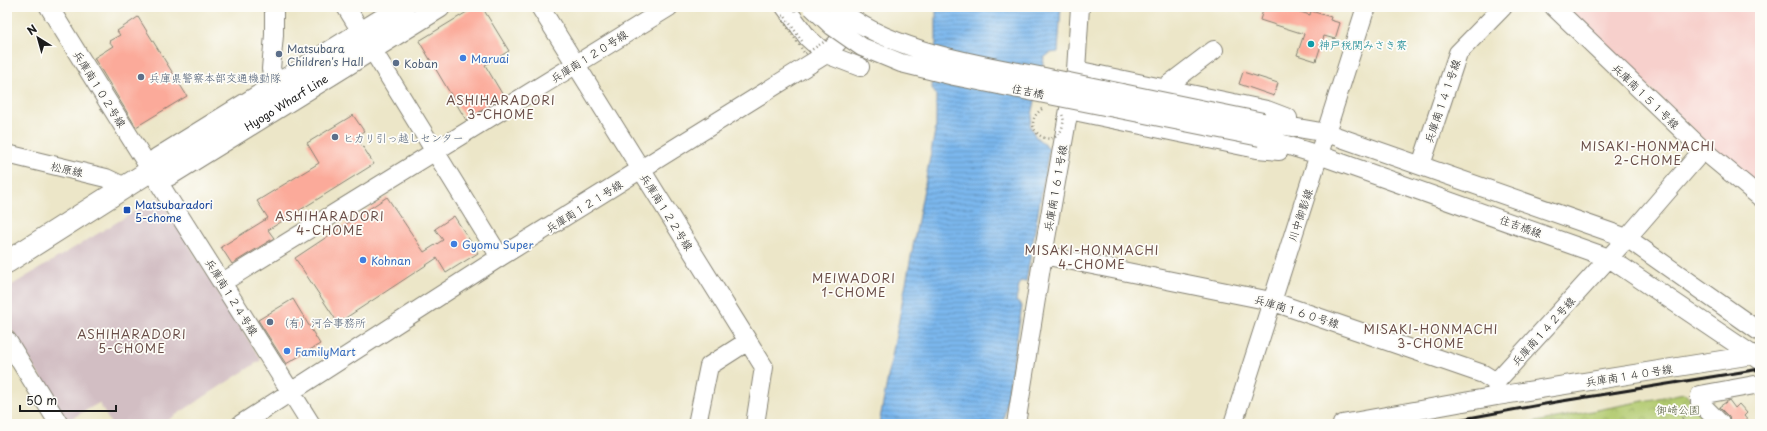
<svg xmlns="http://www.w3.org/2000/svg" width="1767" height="431" viewBox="0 0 1767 431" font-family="'Playpen Sans','Klee One',sans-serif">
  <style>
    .built { fill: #f7d0cc }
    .industrial { fill: #d2bec3 }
    .park { fill: url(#park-crowns); stroke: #677346 }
    .water { fill: url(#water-rules); stroke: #4c6a84 }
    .building { fill: #fbaa9a }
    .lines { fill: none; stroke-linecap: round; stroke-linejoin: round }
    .minor-casing { stroke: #848172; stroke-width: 20 }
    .major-casing { stroke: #848172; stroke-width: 24 }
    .path { stroke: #848172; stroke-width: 2.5; stroke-dasharray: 1 3; stroke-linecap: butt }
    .minor { stroke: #fff; stroke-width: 18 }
    .major { stroke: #fff; stroke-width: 22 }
    .rail { stroke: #1c1c1c; stroke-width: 3 }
    .minor-bridge-casing { stroke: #848172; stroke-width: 20; stroke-linecap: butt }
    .path-bridge { stroke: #848172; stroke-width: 2.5; stroke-dasharray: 1 3; stroke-linecap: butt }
    .minor-bridge { stroke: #fff; stroke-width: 18 }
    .culture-dot { fill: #0f9aa8; stroke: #fdfcf7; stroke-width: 1.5 }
    .service-dot { fill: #5c6f8a; stroke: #fdfcf7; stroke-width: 1.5 }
    .shop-dot { fill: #3f7fe0; stroke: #fdfcf7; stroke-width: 1.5 }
    .transit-dot { fill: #1a4fb4; stroke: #fdfcf7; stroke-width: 1.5 }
    .labels { text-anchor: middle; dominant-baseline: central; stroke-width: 3.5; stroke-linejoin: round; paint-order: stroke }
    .culture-label { font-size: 11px; fill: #0d838f; stroke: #fdfcf7; text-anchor: start }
    .service-label { font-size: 11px; fill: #4e5e75; stroke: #fdfcf7; text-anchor: start }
    .street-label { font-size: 11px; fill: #1c1c1c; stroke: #fdfcf7 }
    .shop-label { font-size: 11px; fill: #366cbe; stroke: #fdfcf7; text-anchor: start }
    .transit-label { font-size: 11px; fill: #164399; stroke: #fdfcf7; text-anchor: start }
    .park-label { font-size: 11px; fill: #505939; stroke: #fdfcf7 }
    .neighbourhood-label { font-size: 12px; letter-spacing: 1px; fill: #6a4e48; stroke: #fdfcf7 }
  </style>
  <defs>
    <pattern id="park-crowns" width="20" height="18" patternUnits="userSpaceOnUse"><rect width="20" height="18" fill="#b2ca6f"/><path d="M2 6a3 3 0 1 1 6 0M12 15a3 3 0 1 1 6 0" fill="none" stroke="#98ad60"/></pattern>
    <pattern id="water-rules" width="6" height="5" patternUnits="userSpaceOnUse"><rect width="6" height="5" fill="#7bb7ed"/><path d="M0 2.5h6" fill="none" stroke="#6494bf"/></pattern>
  </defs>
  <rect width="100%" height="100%" fill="#fdfcf7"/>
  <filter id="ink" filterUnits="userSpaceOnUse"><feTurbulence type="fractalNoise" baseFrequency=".025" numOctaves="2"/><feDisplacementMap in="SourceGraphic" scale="8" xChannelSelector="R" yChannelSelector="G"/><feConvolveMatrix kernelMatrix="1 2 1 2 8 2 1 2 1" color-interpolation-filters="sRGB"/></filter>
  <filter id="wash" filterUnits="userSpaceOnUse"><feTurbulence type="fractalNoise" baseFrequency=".012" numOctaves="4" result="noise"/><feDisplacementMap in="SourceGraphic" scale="16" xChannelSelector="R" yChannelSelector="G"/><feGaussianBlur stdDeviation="0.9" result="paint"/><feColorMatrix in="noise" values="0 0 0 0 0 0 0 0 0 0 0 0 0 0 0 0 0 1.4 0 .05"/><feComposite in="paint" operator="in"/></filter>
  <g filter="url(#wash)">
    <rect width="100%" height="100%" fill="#ece6c8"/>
    <path class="built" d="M1566,7h194v182l-52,-45z"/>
    <path class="industrial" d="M159,197l102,163 -99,64h-33l-2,-3 -5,3h-11l-12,-21 -32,18 -60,-99v-34z"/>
    <path class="park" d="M1684,393l30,31h-188z"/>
    <path class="water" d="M936,7h125l-3,45 -8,1 -6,5 -14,67 5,11 14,13 -23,133 -6,-1 -4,20 6,5 -19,118h-124l57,-298v-31l-4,-7 4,-46z"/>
    <g id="blocks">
      <path class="building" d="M475,7h7l27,44 -24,14 19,32 -38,23 -47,-79z
        M1264,7h20l26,8 1,-4 20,6 -1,3 10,3 -5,16 -11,-3 -8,25 -19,-6 7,-21 -44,-14z
        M138,17l49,79 -51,31 -42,-69 19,-12 -4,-5 11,-6 -3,-4z
        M1243,72l35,11 -4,13 -35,-12z
        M353,115l11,16 -8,5 18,28 -106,66 6,8 -42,26 -11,-17 47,-29 -11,-17 62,-38 -12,-20z
        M387,197l37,55 19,-12 -8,-11 19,-13 24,37 -32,20 -9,-15 -99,65 -43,-65z
        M293,299l27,45 -34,20 -28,-44z
        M1729,400l6,8 4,-4 8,9 -3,3 7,8 -20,-1 -2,-6 -10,-10z"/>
    </g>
  </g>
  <g filter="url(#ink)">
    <use href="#blocks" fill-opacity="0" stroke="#848172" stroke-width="1"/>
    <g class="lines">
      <defs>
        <path id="minor" d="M49,7c86,140 175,278 262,417
          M274,7v28l-3,34 7,17
          M346,7l154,250
          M540,7l224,360 -9,57
          M785,7l23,31 18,16 34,13
          M1554,7l149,143 57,47
          M1076,70l191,40 21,8
          M1164,88l50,-38
          M1069,110l188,39 22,2
          M1263,122l64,11 300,105 133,94
          M1260,137l59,18 290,103 151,102
          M7,154l99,24 19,9
          M1421,165l37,-112 45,-46
          M1043,255l228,46 212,73 13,8
          M223,282l446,-275
          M7,340l52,84
          M1497,396l262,-42
          M241,424l259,-167 326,-203 12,-12 6,-23
          M697,424l12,-58 39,-25
          M1016,424l27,-169 33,-185 4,-63
          M1233,424l132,-414 3,-3
          M1342,424l155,-28 -1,-14 131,-144 76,-88
          M1721,424l-21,-21v-8l60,-11"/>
        <g id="major">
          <path id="s1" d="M150,171l18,4 271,-168"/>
          <path d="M7,262l143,-91 8,-12 245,-152"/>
        </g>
      </defs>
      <use href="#minor" class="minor-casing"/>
      <use href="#major" class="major-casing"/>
      <path class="path" d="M1676,424l13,-12"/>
      <use href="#minor" class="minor"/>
      <use href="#major" class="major"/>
      <path class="rail" d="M1436,424l120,-22 204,-33"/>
      <defs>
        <path id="minor-bridge" d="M812,7l20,19 30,21 39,16 53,13 306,61
          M837,7c52,47 155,59 222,73 68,14 136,28 204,42"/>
      </defs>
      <use href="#minor-bridge" class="minor-bridge-casing"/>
      <path class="path-bridge" d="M793,7l4,6
        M802,41l-18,-26 -3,2 24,37 22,-14
        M1042,109c-26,19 12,44 20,19 2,-6 2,-11 -1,-15"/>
      <use href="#minor-bridge" class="minor-bridge"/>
    </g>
  </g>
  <circle class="culture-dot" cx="1311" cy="44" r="4"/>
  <g class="service-dot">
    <circle cx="279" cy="54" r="4"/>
    <circle cx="396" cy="63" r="4"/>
    <circle cx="141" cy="77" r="4"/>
    <circle cx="335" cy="137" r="4"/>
    <circle cx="270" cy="322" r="4"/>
  </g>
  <g class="shop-dot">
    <circle cx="463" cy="58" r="4"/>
    <circle cx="454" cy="244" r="4"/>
    <circle cx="363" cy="260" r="4"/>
    <circle cx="287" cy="351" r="4"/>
  </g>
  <rect class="transit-dot" x="123" y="206" width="8" height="8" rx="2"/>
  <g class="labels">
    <g class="culture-label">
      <text x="1319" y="44">神戸税関みさき寮</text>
    </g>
    <g class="service-label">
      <text x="287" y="48">Matsubara<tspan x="287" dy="13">Children's Hall</tspan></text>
      <text x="404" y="63">Koban</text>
      <text x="149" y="77">兵庫県警察本部交通機動隊</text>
      <text x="343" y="137">ヒカリ引っ越しセンター</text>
      <text x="278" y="322">（有）河合事務所</text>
    </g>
    <g class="street-label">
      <text transform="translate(589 56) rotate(-32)">兵庫南１２０号線</text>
      <text transform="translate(100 89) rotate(58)">兵庫南１０２号線</text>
      <text transform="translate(1028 91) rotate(11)">住吉橋</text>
      <text transform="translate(1646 96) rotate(44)">兵庫南１５１号線</text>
      <text transform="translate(1442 101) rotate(-71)">兵庫南１４１号線</text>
      <text stroke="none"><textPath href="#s1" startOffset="157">Hyogo Wharf Line</textPath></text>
      <text transform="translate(67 169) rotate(13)">松原線</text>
      <text transform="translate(1055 188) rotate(-80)">兵庫南１６１号線</text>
      <text transform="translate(584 206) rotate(-32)">兵庫南１２１号線</text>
      <text transform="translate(667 212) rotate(58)">兵庫南１２２号線</text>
      <text transform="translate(1300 215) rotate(-72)">川中御影線</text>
      <text transform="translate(1521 226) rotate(20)">住吉橋線</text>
      <text transform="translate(232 297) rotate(58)">兵庫南１２４号線</text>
      <text transform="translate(1297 311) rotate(17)">兵庫南１６０号線</text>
      <text transform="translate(1543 331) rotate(-48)">兵庫南１４２号線</text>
      <text transform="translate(1629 375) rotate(-9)">兵庫南１４０号線</text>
    </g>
    <g class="shop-label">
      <text x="471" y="58">Maruai</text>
      <text x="462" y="244">Gyomu Super</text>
      <text x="371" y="260">Kohnan</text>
      <text x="295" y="351">FamilyMart</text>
    </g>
    <g class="transit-label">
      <text x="135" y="204">Matsubaradori<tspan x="135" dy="13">5-chome</tspan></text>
    </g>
    <g class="park-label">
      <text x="1678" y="409">御崎公園</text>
    </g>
    <g class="neighbourhood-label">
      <text x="501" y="100">ASHIHARADORI<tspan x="501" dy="14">3-CHOME</tspan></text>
      <text x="1648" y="146">MISAKI-HONMACHI<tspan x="1648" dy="14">2-CHOME</tspan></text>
      <text x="330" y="216">ASHIHARADORI<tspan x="330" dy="14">4-CHOME</tspan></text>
      <text x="1092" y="250">MISAKI-HONMACHI<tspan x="1092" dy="14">4-CHOME</tspan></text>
      <text x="854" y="278">MEIWADORI<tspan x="854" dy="14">1-CHOME</tspan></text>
      <text x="1431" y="329">MISAKI-HONMACHI<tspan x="1431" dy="14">3-CHOME</tspan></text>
      <text x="132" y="334">ASHIHARADORI<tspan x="132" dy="14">5-CHOME</tspan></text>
    </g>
  </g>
  <rect width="1767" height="431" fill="none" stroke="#fdfcf7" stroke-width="24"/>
  <g transform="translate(38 38) rotate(323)" stroke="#fdfcf7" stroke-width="3" paint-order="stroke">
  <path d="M0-3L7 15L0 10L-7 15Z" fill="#1c1c1c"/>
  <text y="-6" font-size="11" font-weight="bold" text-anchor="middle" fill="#1c1c1c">N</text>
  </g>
  <path d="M20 405v6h96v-6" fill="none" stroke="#1c1c1c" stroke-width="2"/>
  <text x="26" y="405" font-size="12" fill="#1c1c1c" stroke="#fdfcf7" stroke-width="3" paint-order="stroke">50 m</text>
</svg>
